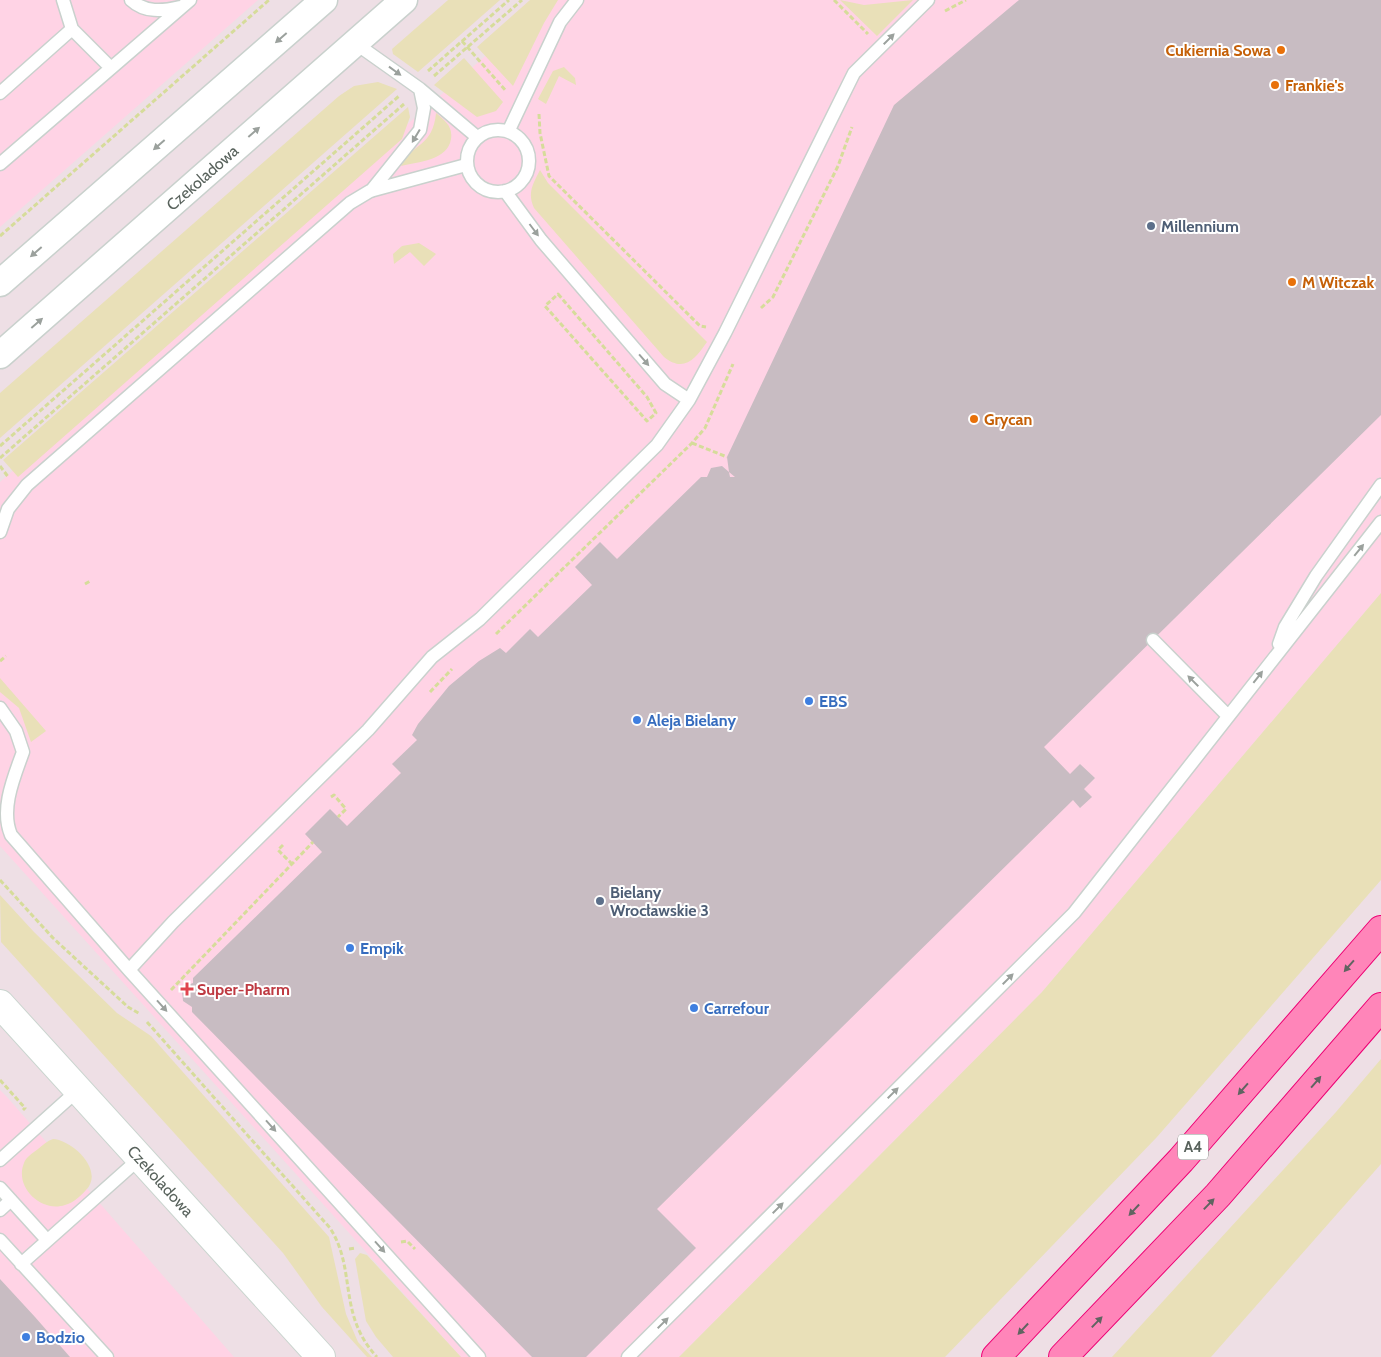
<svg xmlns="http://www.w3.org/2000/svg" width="1381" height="1357" viewBox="0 0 1381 1357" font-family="Cabin,sans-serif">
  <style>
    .commercial { fill: #ffd3e5 }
    .green { fill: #e9e0b8 }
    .building { fill: #c8bcc2 }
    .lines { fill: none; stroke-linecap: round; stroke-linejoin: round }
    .lane-casing { stroke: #c9d1cd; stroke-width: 15 }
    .street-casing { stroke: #c9d1cd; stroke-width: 29 }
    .secondary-casing { stroke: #cad5cf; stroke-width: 30 }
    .highway-casing { stroke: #ed0074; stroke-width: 30 }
    .path { stroke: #d6dc9a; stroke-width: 3; stroke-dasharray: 5 2.5; stroke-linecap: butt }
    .lane { stroke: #fff; stroke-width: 12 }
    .street { stroke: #fff; stroke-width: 26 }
    .secondary { stroke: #fff; stroke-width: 28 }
    .highway { stroke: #ff85b9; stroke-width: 28 }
    .oneway { fill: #9ba19d }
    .oneway2 { fill: #606461 }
    .food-dot { fill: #e8710a; stroke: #fff; stroke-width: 2 }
    .service-dot { fill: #5c6f8a; stroke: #fff; stroke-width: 2 }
    .shop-dot { fill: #3f7fe0; stroke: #fff; stroke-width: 2 }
    .health-dot { fill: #e0444e; stroke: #fff; stroke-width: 2 }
    .labels { text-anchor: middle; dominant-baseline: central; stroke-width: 4; stroke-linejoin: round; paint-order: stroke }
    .shield { fill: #fff; stroke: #8a918d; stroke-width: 1 }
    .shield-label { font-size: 15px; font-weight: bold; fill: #58625c }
    .food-label { font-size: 16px; font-weight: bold; fill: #c56008; stroke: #fff; text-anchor: start }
    .street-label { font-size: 16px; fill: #58625c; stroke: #fff }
    .service-label { font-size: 16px; font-weight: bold; fill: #4e5e75; stroke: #fff; text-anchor: start }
    .shop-label { font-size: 16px; font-weight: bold; fill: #366cbe; stroke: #fff; text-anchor: start }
    .health-label { font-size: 16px; font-weight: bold; fill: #be3a42; stroke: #fff; text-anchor: start }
  </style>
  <rect width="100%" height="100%" fill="#eedfe5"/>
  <path class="commercial" d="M0,0h258l-258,227z
    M549,0h832v593l-339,399 -363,365h-218l-461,-511v-364z
    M0,1090l7,7 227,260h-234z"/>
  <path class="green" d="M448,0h52l-82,72 -25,-18 -1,-5z
    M530,0h28l-14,23 -31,63 -36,-39z
    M840,0l24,5 49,-5 -36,36z
    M464,58l39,44 -7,9 -19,6 -43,-32z
    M564,67l11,11 1,7 -17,-9 -13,28 -8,-5 15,-28z
    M378,82l19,7 -397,349v-45l339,-297 15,-10z
    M408,107l2,10 -8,22 -384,338 -15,-17z
    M436,113c9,8 17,13 15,26 -3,21 -33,23 -50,27 11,-23 32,-19 35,-53z
    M540,170l8,13 159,159c-12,17 -23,31 -43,15l-130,-149c-7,-15 -1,-24 6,-38z
    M419,243l17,11 -12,12 -14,-14 -16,12 -1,-10 9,-8z
    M1381,593v287l-224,257 -212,220h-266l363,-365z
    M0,678l46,53 -15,11 -12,-34 -19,-16z
    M0,895l34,37 83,81 34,23 178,201 17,77 12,28 14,15h-5l-45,-50 -39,-54 -282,-311z
    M1381,1059v105l-170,193h-99l224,-245z
    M53,1139c19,1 52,31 33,51 -5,6 -13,13 -21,15 -24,8 -51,-18 -41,-42 2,-6 9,-10 14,-14 5,-4 9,-8 15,-10z
    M360,1253l7,2 94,102h-68l-17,-20 -10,-16 -11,-62z"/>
  <path class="building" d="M1019,0h362v415l-337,332 26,27 10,-10 15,14 -11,11 8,8 -12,11 -7,-8 -416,409 39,39 -110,109h-54l-340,-345v-5l-9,-6 -1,-11 3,-4 8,-3v-5l129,-126 -17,-18 25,-25 17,17 54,-53 -9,-9 25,-24 -5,-5 6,-11 31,-38 30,-25 21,-13 6,5 24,-24 8,8 54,-52 -17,-18 25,-25 17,17 84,-82h6l4,-9 11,-2 7,6 1,5h5l-6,-5 -2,-15 167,-352z
    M0,1279l35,38 35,40h-70z"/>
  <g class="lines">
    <defs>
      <path id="lane" d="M131,0c14,13 32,11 49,7
        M72,29l39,39
        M355,43l65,46 57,48
        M0,93l72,-64 -9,-29
        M467 161a31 31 0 1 1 62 0a31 31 0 1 1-62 0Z
        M509,130l51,-108 17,-22
        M0,164l190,-164
        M371,191l49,-61 4,-22 -4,-19
        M505,191l36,49 124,144 24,16
        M0,532l8,-23 19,-24 323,-282 20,-12 96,-26
        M1153,640l75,76
        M1279,644l6,-17 31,-51 65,-91
        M0,708l16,23 7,21c-9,25 -23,57 -12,83l118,135 350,387
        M129,970l44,-48 195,-192 64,-73 48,-38 177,-174 32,-45 36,-67 129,-260 74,-73
        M0,1160l77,-69
        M0,1188l47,52
        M0,1210l11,-10
        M0,1240l107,117
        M21,1264l118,-105
        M628,1357l446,-444 307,-391"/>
      <g id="street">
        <path d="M0,283l324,-283"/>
        <path id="s1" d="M0,355l404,-355"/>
      </g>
      <g id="secondary">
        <path id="s2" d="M0,1004l321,353"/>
      </g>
      <path id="highway" d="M996,1357l185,-197 200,-230
        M1063,1357l155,-162 163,-188"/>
    </defs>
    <use href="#lane" class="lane-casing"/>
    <use href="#street" class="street-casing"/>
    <use href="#secondary" class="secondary-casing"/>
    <use href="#highway" class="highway-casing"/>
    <path class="path" d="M834,0l34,34
      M945,11l21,-11
      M462,41l44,50
      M428,71l81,-71
      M434,76l88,-76
      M539,114l1,19 9,43 151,150 6,1
      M0,236l269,-236
      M558,294l89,103 9,16 -9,8 -102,-115z
      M761,308l12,-11 65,-131 14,-39
      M692,443l35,14
      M0,446l399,-350
      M0,458l404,-354
      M0,466l9,12
      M85,584l5,-3
      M496,634l196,-191 13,-15 28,-64
      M0,661l6,-5
      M430,692l22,-23
      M331,797l3,-2 12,14 -8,8
      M283,845l-5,5 14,14
      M0,880l53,58 75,69 12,7
      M171,990l142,-148
      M147,1022l183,206c27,42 7,86 47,129
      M0,1080l25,28 -2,2
      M401,1242l6,-1 8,8
      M349,1249l7,-1"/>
    <use href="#lane" class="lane"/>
    <use href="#street" class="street"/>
    <use href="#secondary" class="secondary"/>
    <use href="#highway" class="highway"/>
  </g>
  <defs><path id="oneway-solid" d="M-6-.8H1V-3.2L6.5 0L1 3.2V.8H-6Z" transform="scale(1.25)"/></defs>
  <g class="oneway">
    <use href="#oneway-solid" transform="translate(281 38) rotate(139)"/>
    <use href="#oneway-solid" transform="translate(889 39) rotate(-45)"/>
    <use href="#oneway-solid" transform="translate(395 71) rotate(36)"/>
    <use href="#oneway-solid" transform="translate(254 132) rotate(-41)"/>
    <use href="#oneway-solid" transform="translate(416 136) rotate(121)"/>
    <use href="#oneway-solid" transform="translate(159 145) rotate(139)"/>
    <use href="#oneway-solid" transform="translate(534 230) rotate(53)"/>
    <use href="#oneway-solid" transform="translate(36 252) rotate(139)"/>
    <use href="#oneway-solid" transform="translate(37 323) rotate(-41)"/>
    <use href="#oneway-solid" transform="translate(644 360) rotate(49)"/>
    <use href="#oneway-solid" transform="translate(1359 550) rotate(-51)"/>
    <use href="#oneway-solid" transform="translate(1258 677) rotate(-52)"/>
    <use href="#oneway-solid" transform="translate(1193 681) rotate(-135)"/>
    <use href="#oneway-solid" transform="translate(1008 979) rotate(-45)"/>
    <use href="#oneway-solid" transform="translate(162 1006) rotate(48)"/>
    <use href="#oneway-solid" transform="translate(893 1093) rotate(-45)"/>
    <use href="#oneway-solid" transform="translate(271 1126) rotate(48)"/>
    <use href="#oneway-solid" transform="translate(778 1208) rotate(-45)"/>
    <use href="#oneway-solid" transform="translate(380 1247) rotate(48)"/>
    <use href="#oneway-solid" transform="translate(663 1323) rotate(-45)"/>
  </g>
  <g class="oneway2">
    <use href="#oneway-solid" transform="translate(1349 966) rotate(131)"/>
    <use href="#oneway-solid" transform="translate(1316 1082) rotate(-49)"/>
    <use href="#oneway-solid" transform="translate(1243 1089) rotate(131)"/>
    <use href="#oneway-solid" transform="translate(1209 1204) rotate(-46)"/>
    <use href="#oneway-solid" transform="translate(1134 1210) rotate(133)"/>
    <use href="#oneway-solid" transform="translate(1097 1322) rotate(-46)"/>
    <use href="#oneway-solid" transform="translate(1023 1329) rotate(133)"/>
  </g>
  <g class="food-dot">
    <circle cx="1281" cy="50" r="5"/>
    <circle cx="1275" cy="85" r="5"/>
    <circle cx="1292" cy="282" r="5"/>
    <circle cx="974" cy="419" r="5"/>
  </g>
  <g class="service-dot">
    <circle cx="1151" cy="226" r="5"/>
    <circle cx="600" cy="901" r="5"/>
  </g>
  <g class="shop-dot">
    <circle cx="809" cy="701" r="5"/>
    <circle cx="637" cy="720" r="5"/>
    <circle cx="350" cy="948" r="5"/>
    <circle cx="694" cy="1008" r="5"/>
    <circle cx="26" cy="1337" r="5"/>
  </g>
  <path class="health-dot" d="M184.5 981.5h5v5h5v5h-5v5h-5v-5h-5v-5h5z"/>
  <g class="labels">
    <rect class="shield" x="1178" y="1134.5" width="30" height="25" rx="4"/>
    <g class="shield-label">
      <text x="1193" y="1147">A4</text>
    </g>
    <g class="food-label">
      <text x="1271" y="50" text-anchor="end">Cukiernia Sowa</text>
      <text x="1285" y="85">Frankie's</text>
      <text x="1302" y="282">M Witczak</text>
      <text x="984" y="419">Grycan</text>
    </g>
    <g class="street-label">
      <text stroke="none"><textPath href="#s1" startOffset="269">Czekoladowa</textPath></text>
      <text stroke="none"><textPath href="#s2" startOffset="239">Czekoladowa</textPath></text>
    </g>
    <g class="service-label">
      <text x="1161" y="226">Millennium</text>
      <text x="610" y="892">Bielany<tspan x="610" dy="18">Wrocławskie 3</tspan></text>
    </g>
    <g class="shop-label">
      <text x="819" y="701">EBS</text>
      <text x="647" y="720">Aleja Bielany</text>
      <text x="360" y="948">Empik</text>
      <text x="704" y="1008">Carrefour</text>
      <text x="36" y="1337">Bodzio</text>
    </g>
    <g class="health-label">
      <text x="197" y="989">Super-Pharm</text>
    </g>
  </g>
</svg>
